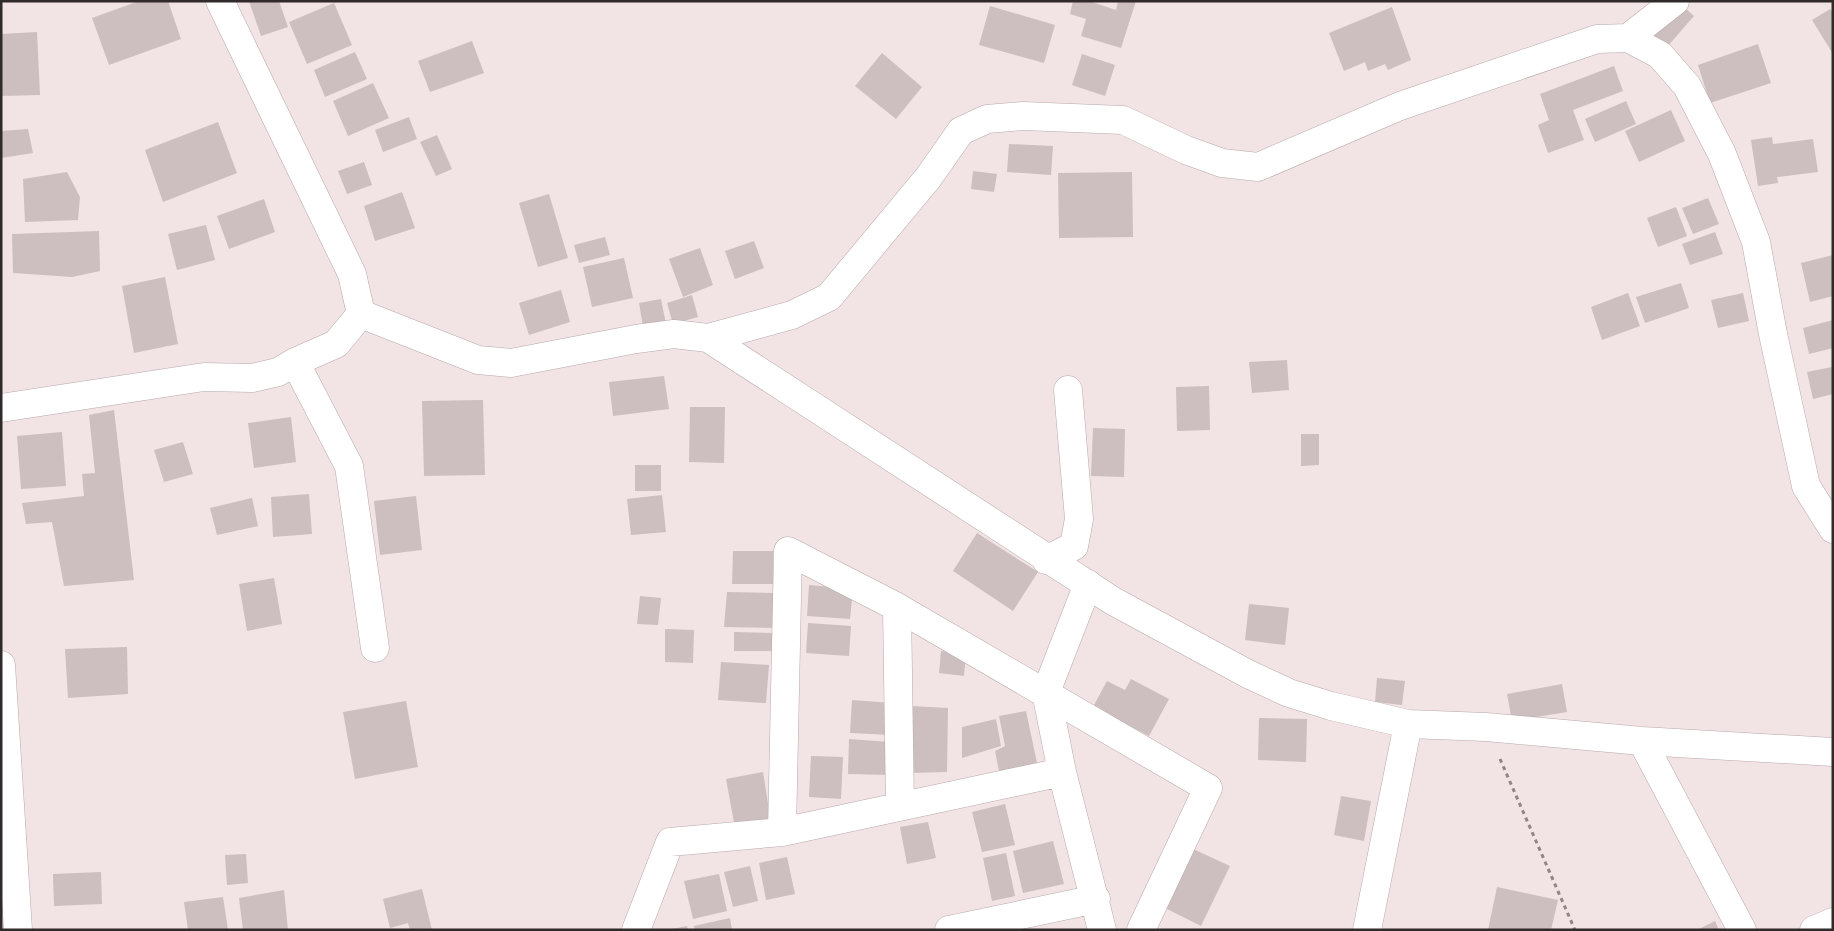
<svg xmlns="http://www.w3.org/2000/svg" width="1834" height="931" viewBox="0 0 1834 931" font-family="'Archivo Narrow',sans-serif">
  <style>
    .building { fill: #cdbebf }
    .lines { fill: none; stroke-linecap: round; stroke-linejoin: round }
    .minor-casing { stroke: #b7a9aa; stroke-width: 29 }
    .path { stroke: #918687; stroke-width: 3; stroke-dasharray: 4 4; stroke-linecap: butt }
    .minor { stroke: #fff; stroke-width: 28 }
  </style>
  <rect width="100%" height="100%" fill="#f2e3e4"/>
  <path class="building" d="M139,1h29l13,38 -72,26 -17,-47z
    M249,1h30l9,26 -27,9z
    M1073,1h16l27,9 2,-9h18l-15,47 -40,-12 5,-17 -16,-5z
    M1677,1l17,15 -27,31 -18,-16z
    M334,3l18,42 -45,19 -18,-42z
    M990,6l65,19 -11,38 -65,-18z
    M1392,7l19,53 -23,10 -3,-6 -17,7 -3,-9 -21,9 -15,-38z
    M1830,9l3,4v41l-21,-34z
    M37,32l3,63 -39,1v-62z
    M472,41l12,32 -54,19 -12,-31z
    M1758,44l13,39 -61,20 -12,-38z
    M355,52l12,27 -42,18 -11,-27z
    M882,53l40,34 -26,32 -41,-33z
    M1082,54l33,11 -10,31 -33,-11z
    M1614,66l9,25 -50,19 11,30 -36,13 -10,-28 11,-5 -9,-26z
    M373,83l16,35 -41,18 -15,-35z
    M1626,101l10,23 -41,18 -10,-23z
    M1671,110l14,31 -46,21 -14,-31z
    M409,117l8,22 -34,13 -8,-22z
    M218,122l19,51 -74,29 -18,-52z
    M28,129l5,24 -32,5v-27z
    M437,135l15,34 -16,7 -16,-34z
    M1772,137l1,7 40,-5 5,33 -41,5 1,6 -20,3 -7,-46z
    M1009,144l44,2 -2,29 -44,-3z
    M364,162l8,23 -25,9 -9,-23z
    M973,171l24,3 -3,18 -23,-3z
    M67,172l13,25 -2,23 -53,2 -2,-43z
    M1132,172l1,65 -74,1 -1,-65z
    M402,192l13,36 -40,13 -11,-35z
    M549,194l19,64 -30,9 -19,-64z
    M1708,198l11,26 -26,10 -11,-26z
    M264,199l11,33 -46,17 -12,-33z
    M1676,207l11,29 -29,11 -11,-29z
    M206,225l9,35 -38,10 -9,-36z
    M99,231l1,40 -28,6 -59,-4 -1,-39z
    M1715,232l8,22 -33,11 -8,-21z
    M605,237l5,18 -31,8 -5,-18z
    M754,241l10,27 -29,11 -10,-28z
    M700,248l13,37 -30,12 -14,-38z
    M1833,255v41l-23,6 -9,-39z
    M624,258l9,40 -41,9 -9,-40z
    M165,277l13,67 -44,9 -12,-67z
    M1681,283l8,25 -44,15 -9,-26z
    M561,290l9,32 -41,13 -10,-32z
    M1628,293l12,33 -38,14 -11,-33z
    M1743,293l6,28 -31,7 -7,-28z
    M692,295l6,22 -25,7 -6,-21z
    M661,299l5,25 -23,3 -4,-24z
    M1833,320v28l-24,6 -6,-26z
    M1287,360l2,30 -37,3 -3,-31z
    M1832,367l1,27 -20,5 -6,-27z
    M664,376l5,33 -56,7 -4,-34z
    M1209,386l1,44 -33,1 -1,-44z
    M483,400l2,75 -61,1 -2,-75z
    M690,407h35l-1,56 -35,-1z
    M114,410l20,170 -70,6 -12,-64 -26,2 -4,-21 62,-7 -2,-22 13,-1 -6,-58z
    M291,417l5,45 -42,6 -6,-45z
    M1093,428l32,1 -1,48 -33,-1z
    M62,432l4,54 -45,3 -4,-53z
    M1301,434h18v31l-18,1z
    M183,442l10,32 -29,8 -10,-32z
    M635,465h26v26h-26z
    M309,494l3,40 -39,3 -2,-40z
    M662,495l4,37 -35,3 -4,-36z
    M416,496l6,54 -42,5 -6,-54z
    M252,498l6,28 -41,9 -7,-27z
    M977,533l61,39 -25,39 -60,-40z
    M733,551h40l1,33h-42z
    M274,578l8,46 -35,7 -8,-47z
    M809,585l44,4 -3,30 -43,-3z
    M727,592l48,1v35l-51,-1z
    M640,596l21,2 -3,27 -21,-1z
    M1249,604l40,4 -4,37 -40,-5z
    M808,623l43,3 -2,30 -43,-3z
    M665,629l29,1 -1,33 -28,-1z
    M734,632l40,1 -1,18h-39z
    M127,647l1,47 -60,4 -3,-49z
    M941,651l25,2 -2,23 -25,-3z
    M721,662l48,3 -3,38 -48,-3z
    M1377,678l28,3 -3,24 -27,-3z
    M1131,679l38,20 -20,37 -56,-29 14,-26 18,9z
    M1562,684l5,28 -55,9 -5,-27z
    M852,700l40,3 -1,32 -41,-2z
    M406,701l12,66 -63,12 -12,-67z
    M911,706l37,2 -1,64 -37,1z
    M1026,711l11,52 -38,8 -4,-20 10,-5 -6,-30z
    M1259,718l48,1 -1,43 -48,-2z
    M996,719l5,27 -39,12v-31z
    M849,739l41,3v33l-42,-1z
    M811,756l32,1 -2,42 -32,-2z
    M763,772l8,50 -36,6 -9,-49z
    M1341,796l30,5 -7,40 -30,-6z
    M1005,804l10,41 -33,7 -10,-40z
    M928,822l8,36 -29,6 -7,-37z
    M1053,841l11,43 -41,9 -10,-42z
    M1191,848l39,18 -29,60 -38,-19z
    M1006,853l9,43 -23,5 -9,-43z
    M246,854l2,29 -21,2 -2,-30z
    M787,857l8,37 -29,6 -7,-37z
    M750,866l8,35 -25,6 -9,-35z
    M101,872l1,32 -48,2 -1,-32z
    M719,874l8,37 -34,8 -9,-38z
    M1497,887l61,13 -7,30h-63z
    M422,889l10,41h-22l-2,-7 -18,5 -7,-29z
    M284,890l4,40h-45l-4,-32z
    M223,897l5,33h-40l-4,-28z
    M730,918l2,12h-37l-1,-4z
    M1715,921l4,9h-22z
    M687,926l1,4h-16v-1z"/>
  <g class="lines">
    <defs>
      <path id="minor" d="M220,1l132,273 9,40
        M1628,38l47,-37
        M361,314l117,46 33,3 125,-24 38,-5 34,4 84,-23 37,-18 99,-119 33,-47 26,-12 36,-3 100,4 63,30 36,13 36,4 142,-61 197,-67 31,-1 32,17 27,31 35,68 34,88 17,92 33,152 27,43
        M708,338l405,263 135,73 41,19 42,13 77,18 78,3 156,14 191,11
        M295,362l54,104 26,182
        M1,408l203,-31 48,1 26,-6 17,-10 41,-18 25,-30
        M1046,560l28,-14 5,-27 -11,-129
        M1088,584l-42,108 16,80 40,158
        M897,607l3,199
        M1,665l17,265
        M1642,741l100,189
        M782,832l6,-281 109,56 311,181 -67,142
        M636,930l34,-88 112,-10 280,-60
        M949,930l147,-31
        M1367,930l41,-206
        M1814,930l19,-8"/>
    </defs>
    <use href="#minor" class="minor-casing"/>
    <path class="path" d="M1500,759l75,171"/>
    <use href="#minor" class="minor"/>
  </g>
  <rect width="1834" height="931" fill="none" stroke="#302a2a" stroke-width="5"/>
</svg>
